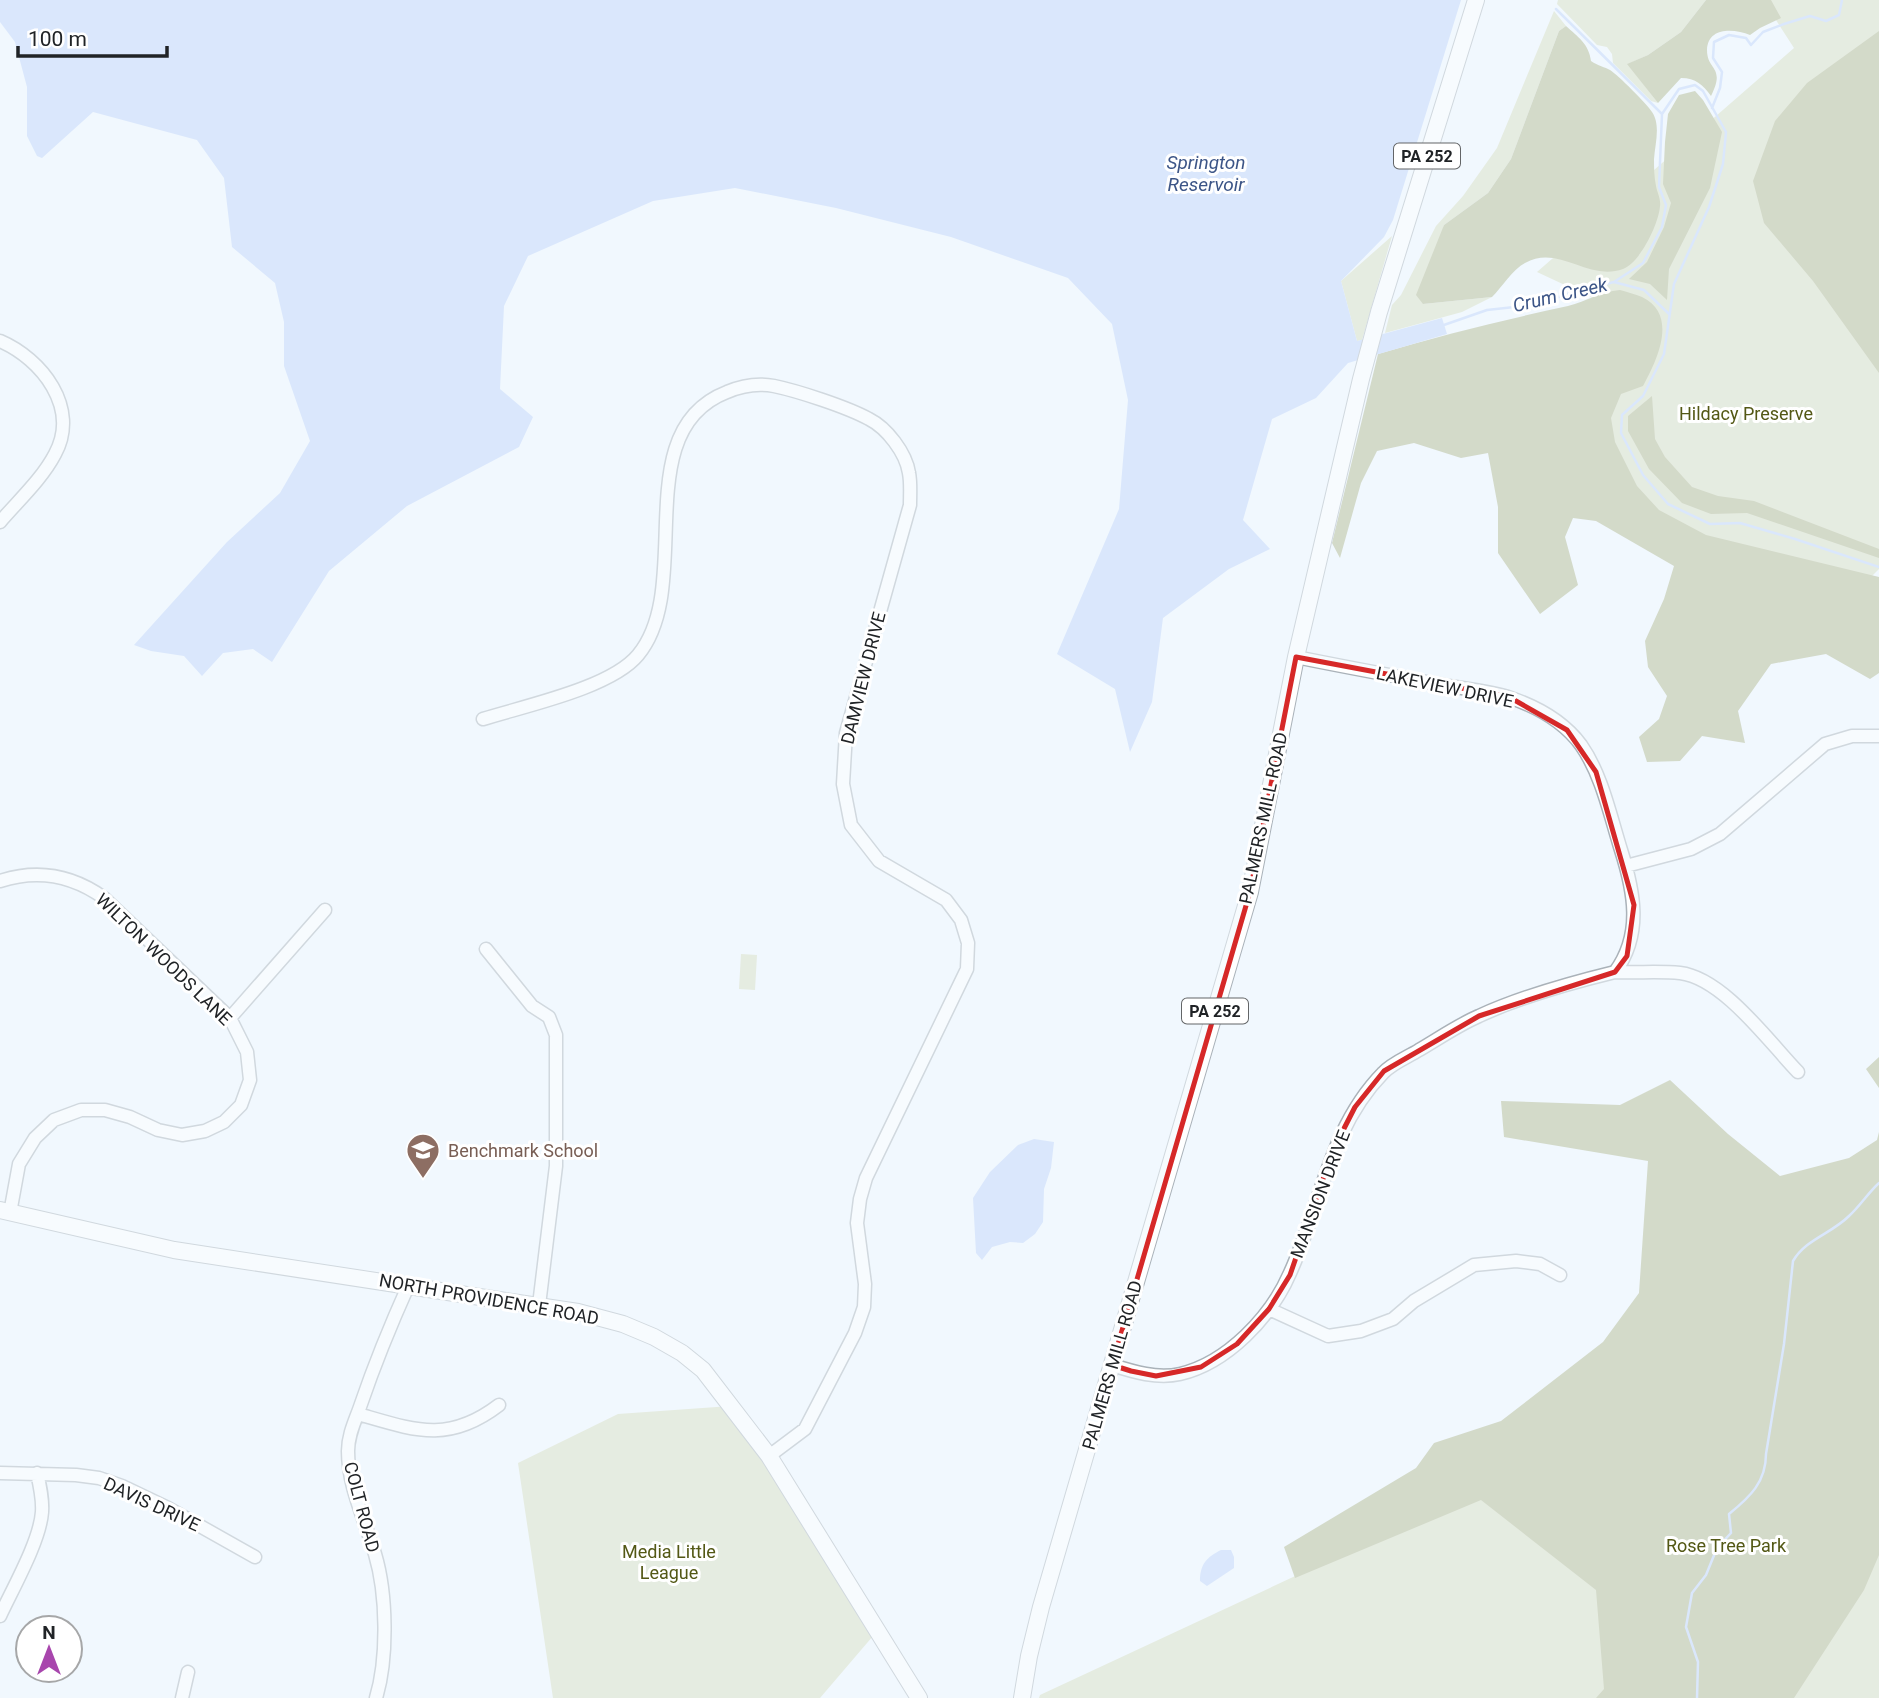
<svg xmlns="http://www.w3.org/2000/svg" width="1879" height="1698" viewBox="0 0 1879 1698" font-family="Roboto,sans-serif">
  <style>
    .green { fill: #d8ddbe }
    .forest { fill: #afb58b }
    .water { fill: #bfd3fa }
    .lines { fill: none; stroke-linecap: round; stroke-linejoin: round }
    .stream { stroke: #bfd3fa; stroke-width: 2.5 }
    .minor-casing { stroke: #aab2b9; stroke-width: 15 }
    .major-casing { stroke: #aab2b9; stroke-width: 18 }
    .minor { stroke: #fff; stroke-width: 12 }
    .major { stroke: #fff; stroke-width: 16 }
    .marked { fill: none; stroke: #d62828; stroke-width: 5; stroke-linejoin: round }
    .labels { text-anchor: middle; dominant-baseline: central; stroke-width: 6; stroke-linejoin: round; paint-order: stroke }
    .shield { fill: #fff; stroke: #636567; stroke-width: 2 }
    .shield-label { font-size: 16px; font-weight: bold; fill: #202326 }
    .park-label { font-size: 18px; fill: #535815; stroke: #fff }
    .street-label { font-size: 18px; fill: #202326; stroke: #fff }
    .education-label { font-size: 18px; fill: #785e54; stroke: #fff; text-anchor: start }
    .water-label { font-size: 19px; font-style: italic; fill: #3c5587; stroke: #fff }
  </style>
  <rect width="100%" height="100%" fill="#f1f8fe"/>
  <path class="green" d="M1558,0h148l-25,32 -33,23 -20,9 30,39 -7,-2 -38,-38 -1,-9 -5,-7 -10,-2 -40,-41z
    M1763,0h116v569l-17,17 -170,-32 -96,-113 48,-119 -107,-50 257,-224z
    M1554,11l12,15 -7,5 -48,128 -23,34 -44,32 -21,79 69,-7 -30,15 -77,21 7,-28 9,-10 35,-69 27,-30 34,-48z
    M1392,236l-30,104 -5,1 -16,-60z
    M741,954l16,1 -2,35 -16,-1z
    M1879,1304v394h-840l1,-3z
    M731,1406l142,230 -53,62h-267l-35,-235 100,-49z"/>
  <path class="forest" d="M1706,0h65l10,18 -21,10 -10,7c-15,-6 -42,-9 -43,15 0,21 19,16 4,46 -8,-11 -15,-18 -30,-18l-23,25 -31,-39 21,-9 33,-23z
    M1566,26c12,11 23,18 25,35 7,5 14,6 19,9 8,5 37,34 42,42 9,13 3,32 2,47 0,8 0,18 2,27 1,6 5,13 4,20 -1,17 -20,57 -37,63 -35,13 -64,-25 -98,-6 -12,6 -23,24 -33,34l-69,7 -7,-9 28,-70 44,-32 23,-34 48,-128z
    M1879,31v342l-66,-92 -49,-58 -11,-42 22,-60 32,-38z
    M1695,91l8,9 19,32 -12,56 -41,81 -2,31 -17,-16 -21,-5 18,-17 17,-35 7,-24 -8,-19 2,-42 3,-28 11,-19z
    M1620,290c7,2 15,4 22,7 37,18 15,63 1,89l-22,8 -10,24 4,24 22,44 22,24 47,25 173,42v96l-9,6 -44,-25 -55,10 -33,47 7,32 -43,-7 -22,25 -33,1 -8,-25 20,-18 8,-23 -19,-29 -3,-26 19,-42 10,-33 -78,-45 -23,-3 -8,19 13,48 -38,29 -42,-61v-46l-10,-54 -27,5 -47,-15 -37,8 -16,32 -21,75 -8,-15 46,-189c63,-19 126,-34 190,-48 19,-5 32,-14 52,-16z
    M1652,396l3,43 10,18 27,30 26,9 36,5 125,48v9l-132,-45 -36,1 -29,-11 -33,-34 -21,-38v-15z
    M1879,1057v31l-13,-19z
    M1670,1080l58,54 52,42 69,-18 28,-18 2,-8v423l-15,35 -70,108h-198l8,-9 -8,-99 -115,-90 -186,78 -11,-31 132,-79 18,-25 67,-22 102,-79 36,-49 9,-132 -144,-24 -3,-36 119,4z"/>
  <path class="water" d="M0,0h1461l-68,220 -9,17 -43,44 16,60 85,-23 5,16 -99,29 -32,35 -44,21 -29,101 27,29 -41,20 -66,49 -11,84 -22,50 -15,-63 -58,-35 62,-145 9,-109 -16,-76 -44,-46 -117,-41 -115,-29 -101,-20 -82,13 -125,55 -24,50 -4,83 33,28 -14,30 -112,59 -78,65 -57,91 -19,-13 -30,4 -21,23 -18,-20 -33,-5 -17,-6 93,-103 53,-49 30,-52 -26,-75v-44l-9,-39 -43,-36 -8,-69 -27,-38 -104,-28 -51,46 -5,-2 -10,-20v-49l-12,-45 -15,-20z
    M1034,1139l20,3 -3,26 -7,21 -1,33 -8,12 -12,9 -13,-1 -18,5 -10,13 -6,-7 -3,-55 17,-26 28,-27z
    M1221,1550h10l3,7v11l-27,18 -7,-5c0,-17 7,-24 21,-31z"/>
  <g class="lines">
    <path class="stream" d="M1556,9l106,105
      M1712,108l8,-20 2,-16 -9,-14 1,-16 15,-7 17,3 5,7 12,-13 21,-8 26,-8 16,5 13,-6 3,-15
      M1614,282l29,-19 19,-36 4,-22 -7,-18 3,-73 17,-25 16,-4 8,6 23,41 -3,32 -14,43 -35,77 -10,70 -21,42 -21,19 -1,18 22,42 25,29 42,20 30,-1 55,16 84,28
      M1441,326l46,-16 47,-5 40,-13 40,-10 30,8 25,24
      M1697,1698l1,-36 -12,-35 6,-34 14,-18 11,-27 14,-15 -2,-19c21,-17 37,-32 37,-60l18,-110 9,-83c13,-22 38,-27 56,-45 11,-10 19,-23 30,-33"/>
    <defs>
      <path id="minor" d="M0,341c42,18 80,67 55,113 -13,25 -37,47 -55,68
        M1296,657c49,10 98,19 147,28 22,4 47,6 68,13 26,9 53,24 70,47 21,30 29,70 40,105 13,41 22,84 -6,122 22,1 44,-1 65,1 43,5 89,69 118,99
        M483,719c41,-13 128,-31 155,-64 58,-70 -12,-224 89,-263 14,-6 31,-9 47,-6 24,5 73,21 95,33 18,9 37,34 40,54 2,10 1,21 1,32l-64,228 -3,51 8,41 28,36 67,39 15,20 7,23 -1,26 -101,209 -6,21 -3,24 8,61 -1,23 -9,26 -50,96 -36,27
        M1626,866l65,-17 29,-15 105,-90 27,-8h27
        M0,881c37,-12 72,-6 104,17l126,120 17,34 3,28 -9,25 -17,17 -19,9 -23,4 -24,-5 -28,-13 -25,-7h-24l-27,10 -19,18 -16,26 -9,49
        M486,949l46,57 17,11 7,18v131l-17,139
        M230,1018l95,-108
        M1269,1309l59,27 33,-5 32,-12 21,-18 60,-36 42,-4 24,3 20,11
        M1112,1365c22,7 45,14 68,9 47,-11 91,-57 110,-101 31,-68 39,-145 93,-200 9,-10 25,-16 36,-23 19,-11 39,-25 60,-34 43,-20 91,-33 136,-44
        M358,1414c56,16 90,30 141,-9
        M0,1473l76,2 23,3 23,8 46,22 87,49
        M0,1616c13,-28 40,-75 42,-104 1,-13 -2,-26 -5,-39
        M182,1698l6,-26
        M376,1698c12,-40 11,-104 -1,-144 -10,-34 -27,-67 -27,-103 0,-17 8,-32 13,-47 14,-41 30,-80 48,-120"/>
      <path id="major" d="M0,1210l174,40 404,62 45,12 31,13 28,16 21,17 66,86 150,242
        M1022,1698l7,-42 12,-49 209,-715 46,-235 65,-278 18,-67 97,-312"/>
    </defs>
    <use href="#minor" class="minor-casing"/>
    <use href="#major" class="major-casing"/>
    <use href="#minor" class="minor"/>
    <use href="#major" class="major"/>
  </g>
  <path d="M0 0H1879V1698H0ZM1296,657l213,40 58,33 29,42 38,133 -7,51 -12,16 -136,44 -95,55 -29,36 -22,43 -43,125 -21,34 -32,35 -36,23 -45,9 -25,-5 -19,-6 138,-473z" fill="#f1f8fe" fill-opacity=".55" fill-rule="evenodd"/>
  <path class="marked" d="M1296,657l213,40 58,33 29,42 38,133 -7,51 -12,16 -136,44 -95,55 -29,36 -22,43 -43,125 -21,34 -32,35 -36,23 -45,9 -25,-5 -19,-6 138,-473z"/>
  <defs>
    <symbol id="school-pin" viewBox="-11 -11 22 30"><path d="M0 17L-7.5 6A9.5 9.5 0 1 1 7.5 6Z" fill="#8d6e63" stroke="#fff"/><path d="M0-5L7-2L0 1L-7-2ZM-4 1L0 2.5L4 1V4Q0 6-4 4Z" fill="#fff"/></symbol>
  </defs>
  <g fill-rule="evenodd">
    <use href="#school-pin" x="404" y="1131" width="38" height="52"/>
  </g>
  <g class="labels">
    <g class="shield">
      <rect x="1394" y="143.5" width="66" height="25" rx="5"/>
      <rect x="1182" y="998.5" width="66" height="25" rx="5"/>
    </g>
    <g class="shield-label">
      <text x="1427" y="156">PA 252</text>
      <text x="1215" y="1011">PA 252</text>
    </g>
    <g class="park-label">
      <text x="1746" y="413">Hildacy Preserve</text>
      <text x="1726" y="1545">Rose Tree Park</text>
      <text x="669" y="1551">Media Little<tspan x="669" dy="21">League</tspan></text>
    </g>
    <g class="street-label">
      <text transform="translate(863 678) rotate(-76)">DAMVIEW DRIVE</text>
      <text transform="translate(1445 687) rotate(12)">LAKEVIEW DRIVE</text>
      <text transform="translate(1263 818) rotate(-78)">PALMERS MILL ROAD</text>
      <text transform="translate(164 959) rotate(44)">WILTON WOODS LANE</text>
      <text transform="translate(1320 1194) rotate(-69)">MANSION DRIVE</text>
      <text transform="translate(489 1299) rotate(10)">NORTH PROVIDENCE ROAD</text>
      <text transform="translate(1112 1365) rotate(-74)">PALMERS MILL ROAD</text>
      <text transform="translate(152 1504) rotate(25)">DAVIS DRIVE</text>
      <text transform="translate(362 1507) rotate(75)">COLT ROAD</text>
    </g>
    <g class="education-label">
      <text x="448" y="1150">Benchmark School</text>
    </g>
    <g class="water-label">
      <text x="1206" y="162">Springton<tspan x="1206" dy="22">Reservoir</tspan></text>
      <text transform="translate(1560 295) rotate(-13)">Crum Creek</text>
    </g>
  </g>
  <g transform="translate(49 1649)"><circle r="33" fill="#ffffff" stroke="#a6a7a8" stroke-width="2"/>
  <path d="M0-5L12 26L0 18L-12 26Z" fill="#a846ad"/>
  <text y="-10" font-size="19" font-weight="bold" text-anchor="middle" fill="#202326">N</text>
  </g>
  <path d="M18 46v10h149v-10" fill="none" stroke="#202326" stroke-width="3.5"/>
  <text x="28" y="46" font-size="21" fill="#202326" stroke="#ffffff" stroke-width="5" paint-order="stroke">100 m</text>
</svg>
